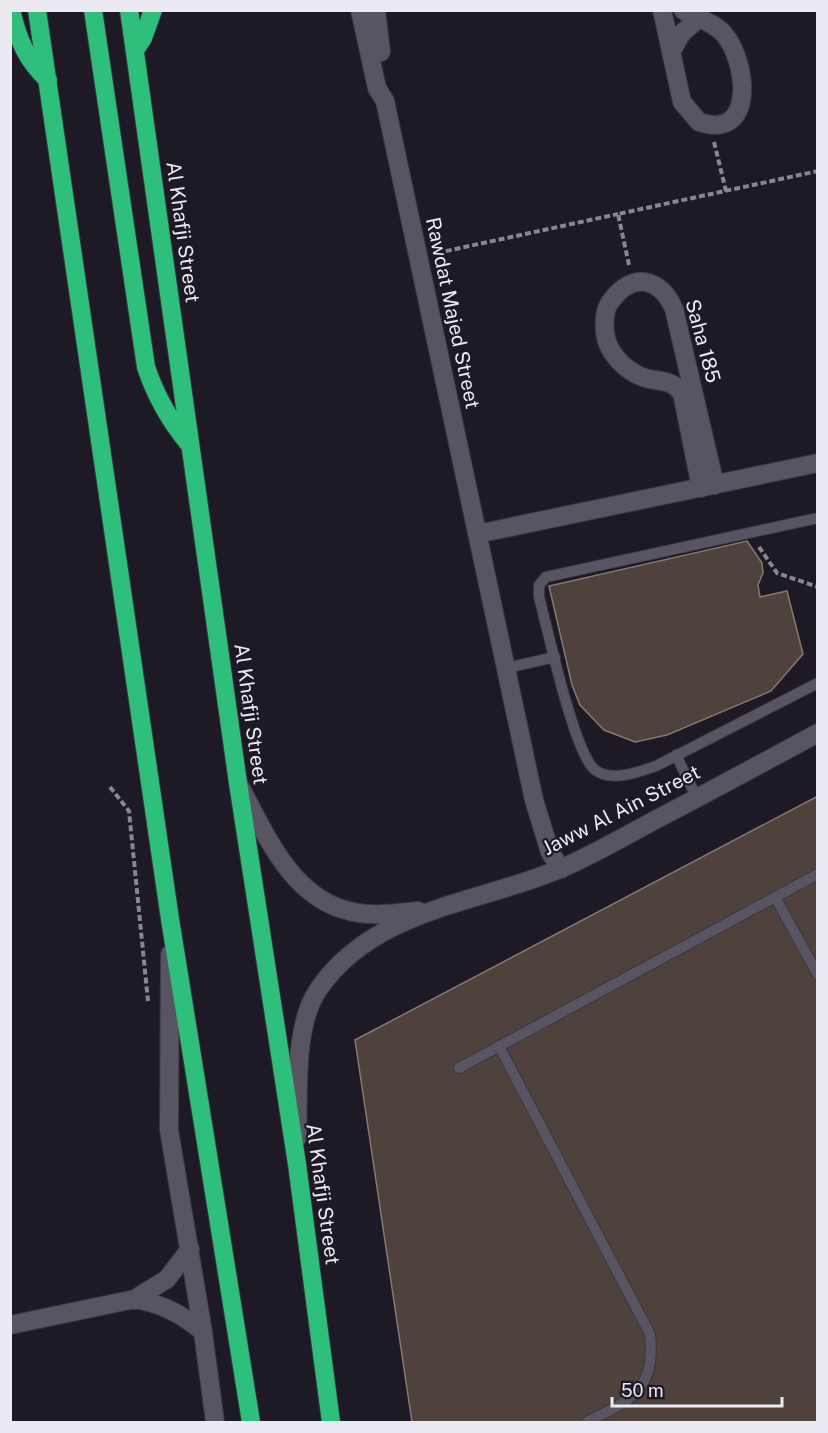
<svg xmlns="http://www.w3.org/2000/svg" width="828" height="1433" viewBox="0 0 828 1433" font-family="'Public Sans',sans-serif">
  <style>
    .building { fill: #4f413b; stroke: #887872; stroke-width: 1.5 }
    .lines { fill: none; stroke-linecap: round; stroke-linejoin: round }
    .lane-casing { stroke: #3a3740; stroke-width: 12 }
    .street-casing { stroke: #3a3740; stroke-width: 20 }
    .highway-casing { stroke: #3a3740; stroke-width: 20 }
    .path { stroke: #89868f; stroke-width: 4; stroke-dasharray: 6 3; stroke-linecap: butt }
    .lane { stroke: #585461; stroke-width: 10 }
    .street { stroke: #585461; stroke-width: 18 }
    .highway { stroke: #2fbf7c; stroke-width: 18 }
    .labels { text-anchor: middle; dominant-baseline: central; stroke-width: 4.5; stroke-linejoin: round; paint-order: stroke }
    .street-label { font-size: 20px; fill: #ebe9f1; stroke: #1e1a25 }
  </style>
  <rect width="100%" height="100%" fill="#1e1a25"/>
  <path class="building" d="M747,541l15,22 1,10 -5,12 2,12 27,-6 16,63 -32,37 -104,44 -32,7 -31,-12 -24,-25 -8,-20 -23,-99z
    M818,796v626h-406l-57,-382z"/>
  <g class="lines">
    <defs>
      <path id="lane" d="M818,518l-272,59 -7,8v12c9,33 34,152 55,172 16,14 45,3 62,-3l162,-83
        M506,668l49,-11
        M676,755l21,43
        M775,897l43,78
        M499,1046l151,288c6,56 -18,65 -63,88
        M459,1068l359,-194"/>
      <path id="street" d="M360,10l17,78 8,13 149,699 16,52 11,17
        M376,10l5,42
        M662,10l20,92 17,20c58,19 48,-61 25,-88 -10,-12 -28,-16 -41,-24
        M671,52l11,-19 16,-14
        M701,488l-19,-95c-10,-14 -23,-11 -37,-15 -20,-7 -38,-25 -40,-46 -1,-11 -1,-23 6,-31 21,-29 49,-24 63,8l41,176
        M477,534l341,-71
        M239,785c26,47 51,112 110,126 22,6 46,2 69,0
        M170,954l-1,176 34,202 12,90
        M297,1138c2,-43 -4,-111 21,-148 55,-81 158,-86 242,-121 33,-14 65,-33 97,-50 54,-28 107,-57 161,-86
        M135,1299c27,5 47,15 68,33
        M10,1325l125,-26 32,-20 23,-30"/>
      <path id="highway" d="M11,10c7,29 15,50 37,70
        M37,10l133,909 81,503
        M93,10l53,357c10,30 23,53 43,77
        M129,10l109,773 59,381 34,258
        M135,50l8,-12 10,-28"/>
    </defs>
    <use href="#lane" class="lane-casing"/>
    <use href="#street" class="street-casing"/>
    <use href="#highway" class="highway-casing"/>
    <path class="path" d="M714,142l12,49
      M437,253l181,-39
      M629,265l-11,-51 200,-43
      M759,547l18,26 41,14
      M110,787l19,24 19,190"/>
    <use href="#lane" class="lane"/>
    <use href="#street" class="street"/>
    <use href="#highway" class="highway"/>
  </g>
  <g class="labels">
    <g class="street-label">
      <text transform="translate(183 232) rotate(82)">Al Khafji Street</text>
      <text transform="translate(453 313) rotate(78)">Rawdat Majed Street</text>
      <text transform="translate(703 341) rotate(75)">Saha 185</text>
      <text transform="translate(251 714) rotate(82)">Al Khafji Street</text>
      <text transform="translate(621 810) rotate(-27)">Jaww Al Ain Street</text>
      <text transform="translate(323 1194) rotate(82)">Al Khafji Street</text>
    </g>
  </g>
  <rect width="828" height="1433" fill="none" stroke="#ebe9f1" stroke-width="24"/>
  <path d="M612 1397v9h170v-9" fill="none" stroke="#ebe9f1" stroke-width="3"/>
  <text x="621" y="1397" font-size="18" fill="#ebe9f1" stroke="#1e1a25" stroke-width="4.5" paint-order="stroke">50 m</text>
</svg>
